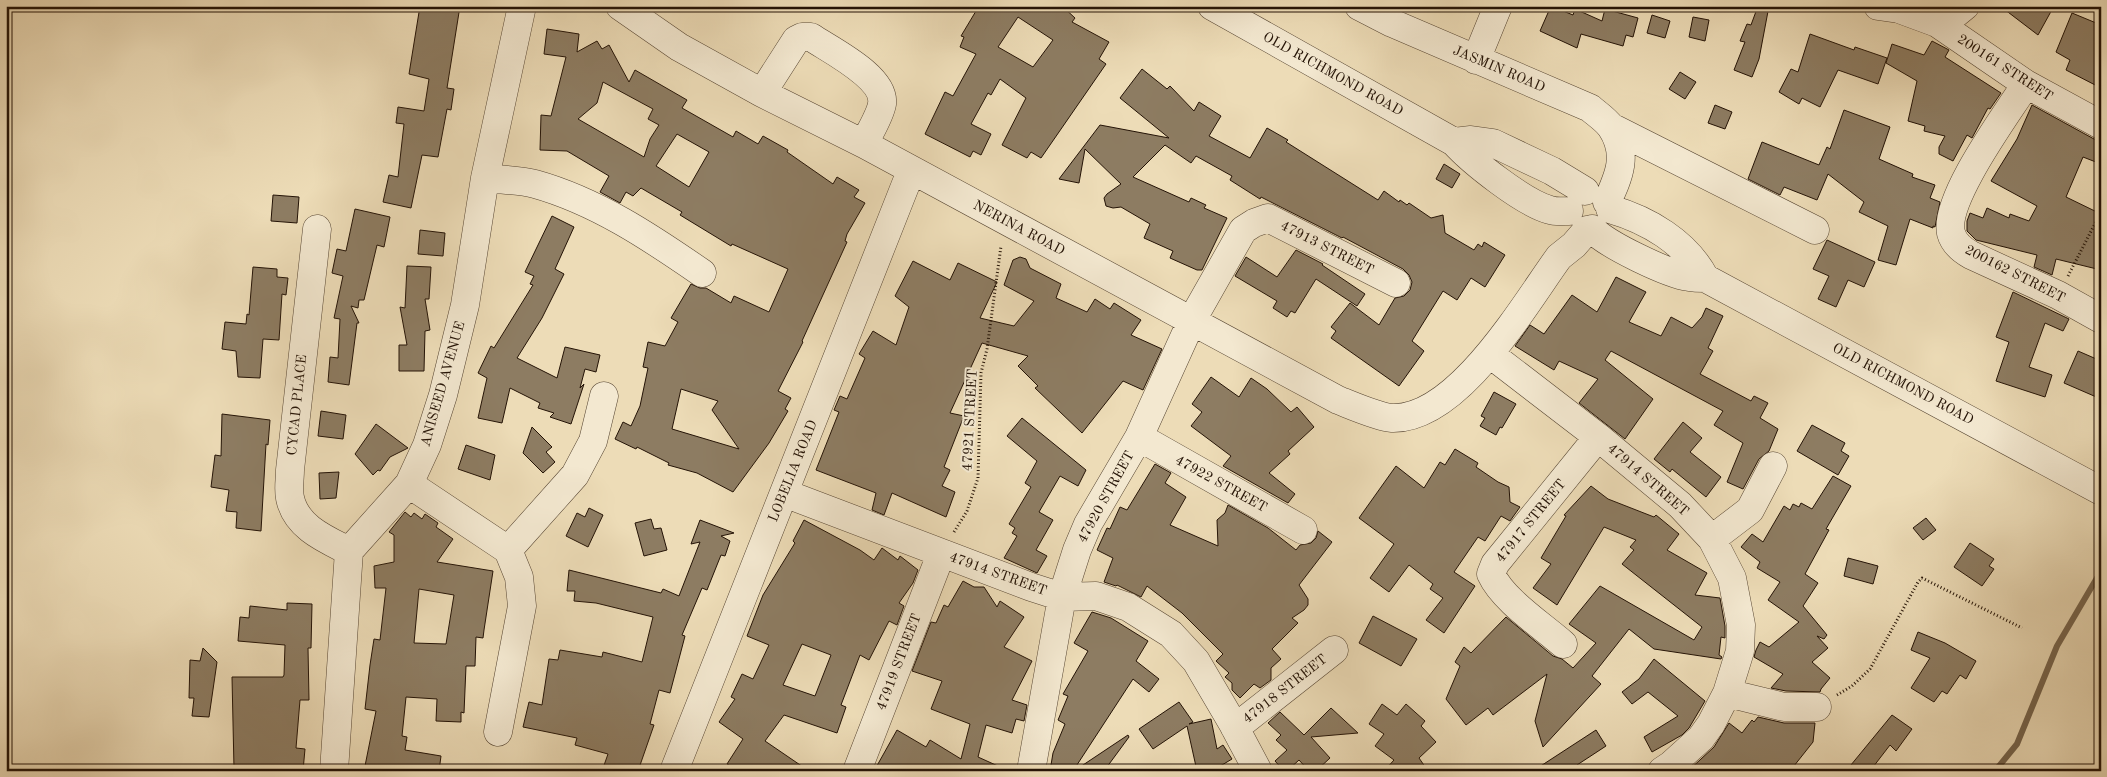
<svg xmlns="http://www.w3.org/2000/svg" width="2107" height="777" viewBox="0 0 2107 777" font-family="'Old Standard TT',serif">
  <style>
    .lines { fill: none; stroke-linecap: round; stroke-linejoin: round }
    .stream { stroke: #74634c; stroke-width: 6 }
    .building { fill: #8d7c62; stroke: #241306; fill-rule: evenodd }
    .minor-casing { stroke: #564532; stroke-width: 29 }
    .path { stroke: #241306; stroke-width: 3; stroke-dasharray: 1 2.5; stroke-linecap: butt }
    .minor { stroke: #f3e8d0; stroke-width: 28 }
    .labels { text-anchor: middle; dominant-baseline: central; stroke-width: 4; stroke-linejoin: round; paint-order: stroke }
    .street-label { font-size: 14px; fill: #241306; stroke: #f3e8d0 }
  </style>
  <rect width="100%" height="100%" fill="#eddcb7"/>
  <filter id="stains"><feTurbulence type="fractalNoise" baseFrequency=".004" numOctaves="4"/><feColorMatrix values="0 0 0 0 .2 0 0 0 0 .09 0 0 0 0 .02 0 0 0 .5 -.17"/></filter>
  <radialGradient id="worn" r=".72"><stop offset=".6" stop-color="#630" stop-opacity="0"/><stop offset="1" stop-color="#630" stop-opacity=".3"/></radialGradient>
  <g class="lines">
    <path class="stream" d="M1995,771l22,-27 40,-98 44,-75"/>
  </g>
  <path class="building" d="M420,6h40l-13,82 7,1 -3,21 -4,-1 -9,48 -16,-2 -11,53 -28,-6 6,-27 9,2 6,-53 -8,-1 2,-16 26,4 5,-32 -20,-5z
    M979,6h83l13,12 -3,4 37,20 -10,17 7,5 -65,94 -10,-6 -4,6 -25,-13 24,-47 -26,-19 -9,16 -3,-2 -17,31 20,10 -10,21 -8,-4 -3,6 -45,-23 20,-42 8,4 23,-42 -16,-7 4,-10 -3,-1zM1018,17l35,23 -20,27 -35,-20z
    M1551,6l22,9 2,-6 27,12 3,-12 33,9 -5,19 -7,-2 -3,11 -42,-12 -4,14 -37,-17z
    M1758,6h11l-10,53 -7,18 -18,-7 11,-28 -5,-1 7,-17 4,1z
    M2000,6h54l-16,29z
    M2072,13l29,12v63l-35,-18 4,-10 -14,-8z
    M1652,15l18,6 -5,17 -18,-5z
    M1693,17l16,3 -4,21 -16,-4z
    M547,29l32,5 -2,18 20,-11 5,8 7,-4 20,37 6,-12 52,30 -5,8 51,29 3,-6 22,13 5,-8 25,14 -1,2 46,32 4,-7 22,13 -5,7 11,6 -18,31 -2,7 2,1 -45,99 1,1 -25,49 13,7 -6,11 3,2 -19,32 -36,49 -36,-19 -29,-8 1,-2 -32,-16 -1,2 -21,-10 8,-17 8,4 9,-20 8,-38 -5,-1 5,-25 17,4 13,-24 -7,-4 20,-34 9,4h6l25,15 3,-7 35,16 19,-43 -56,-25 -1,2 -51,-31 2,-3 -41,-24 -8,8 -7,-4 -6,11 -20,-11 9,-16 -42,-25 -27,-1 1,-35 10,1 15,-59 -22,-3zM603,82l50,27 -5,10 11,6 -9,14 -6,18 -66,-38 19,-16zM677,134l32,18 -20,35 -33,-21zM681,389l37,12 -6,9 27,39 -67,-20z
    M1810,34l44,16 1,-3 32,11 -9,26 -40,-14 -18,37 -18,-9 -3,6 -20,-12 12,-23 7,3z
    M1932,41l17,9 -4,7 56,36 -11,16 -2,-1 -16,30 -5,-3 -14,26 -14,-7v-7l6,-11 -21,-5 1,-5 -17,-5 9,-40 -31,-18 6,-19 32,11z
    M1142,69l25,20 3,-3 24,25 5,-9 22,14 -12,20 41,22 17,-30 21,12 -2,2 92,58 6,-9 15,11 1,-2 7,5 2,-2 22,15 12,-3 2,18 29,17 4,-6 4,3 2,-5 21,13 -20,32 -14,-9 -14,22 -14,-9 -31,50 12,10 -25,35 -68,-48 5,-7 -5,-4 19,-24 29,22 16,-27 9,-2 6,-6 2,-8 -3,-7 -6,-6 -60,-32 -1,1 -81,-41 -1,2 -30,-19 2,-4 -36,-20 -5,7 -26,-18 -32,32 56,25 2,-4 15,7 -2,3 23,10 -25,52h-5l-27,-12 3,-7 -29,-13 6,-14 -29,-17 -8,1 -7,-2 -2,-8 3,-4 14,-10 -36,-35 -6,34 -20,-4 41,-54 69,13 -49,-40z
    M1680,72l16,10 -11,17 -16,-10z
    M1715,105l17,7 -7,17 -17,-6z
    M2032,105l62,34 7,2v23l-18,-7 -17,40 35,17v56l-45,-11 -4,16 -18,-8 3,-12 -61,-15 -9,-9v-10l3,-8 13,5 4,-10 22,10 1,-4 19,7 8,-15 -46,-25 26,-42z
    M1844,110l46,17 -11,32 34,15 -1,3 23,8 -5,13 10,4 -5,25 -2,-1v2l-23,-9 -14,46 -18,-5 10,-34 -29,-14 5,-10 -36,-28 -11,26 -33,-13 -4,8 -32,-16 14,-37 57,23 8,-18 3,2z
    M1444,164l16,10 -8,14 -16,-9z
    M273,195l26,2 -2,26 -26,-2z
    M355,209l35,8 -6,30 -7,-2 -13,55h-5l-1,8 -7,-2 8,17h-2l-8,62 -21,-3 2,-25 8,1 2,-39 -6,-1 9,-42 -11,-3 5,-24 9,2z
    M552,216l22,11 -19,42 9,5 -22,44 -25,40 40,20 8,-31 35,8 -4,17 -11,-3 -5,19 4,-4 -13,40 -21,-7 4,-4 -16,-5 2,-5 -30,-15 -8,35 -24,-5 9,-40 -9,-5 13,-27 3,2 39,-63 -3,-1 4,-8 -9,-4z
    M420,230l25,3 -2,23 -25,-2z
    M1827,240l48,22 -11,25 -16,-7 -12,27 -18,-8 11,-23 -16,-7z
    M1296,250l27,14 -1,1 43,29 -8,12 -41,-27 -21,34 -4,-2 -4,6 -14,-9 4,-7 -42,-25 11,-19 31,20z
    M1020,257l6,2 4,9 31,16 -5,14 31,14 8,-13 15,10 4,-6 27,17 -10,15 31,14 -19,41 -20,-9 -41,52 -47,-45 3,-2 -20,-20 10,-10 -46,-13 -32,70 14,3 -20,51 6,3 -8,16 13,6 -9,25 -54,-24 -8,22 -12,-5 4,-17 -60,-23 23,-58 -5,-2 6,-14 7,3 18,-41 -6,-4 14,-23 23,14 13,-38 -14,-11 18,-35 37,19 8,-17 39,19 -17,36 34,8 20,-25 -30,-16 9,-25z
    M407,266l24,1 -2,32h-4l5,31 -5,1 -1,40h-25v-26h8l-7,-38 5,1z
    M253,267l24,2v8l11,1 -2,17 -4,-1 -3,46 -16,-1 -3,39 -22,-1 -2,-26 -14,-2 3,-27 21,2 1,-10 2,1z
    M1616,277l30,15 -17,30 32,14 10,-19 21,11 10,-11 4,-9 17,8 -15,32 5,3 -13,23 51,27 3,-5 14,7 -8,15 18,11 -9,22 -10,8 -16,30 -16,-7 16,-39 -29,-18 9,-14 -112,-60 -6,9 48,39 -28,40 -46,-36 19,-24 -39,-18 -5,9 -39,-24 15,-21 14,9 28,-39 25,17z
    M2013,292l56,27 -6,12 -18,-8 -16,44 23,8 -7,22 -49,-16 13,-39 -13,-5z
    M2078,351l23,10v38l-37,-16z
    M1211,377l28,20 12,-19 16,11 24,23 6,-5 17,20 -26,24 2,3 -21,19 26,21 -7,9 -65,-37 8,-10 -40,-30 11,-14 -10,-8z
    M1494,392l22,12 -14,24 -2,-1 -4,8 -16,-9 5,-8 -4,-2z
    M321,411l25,4 -3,24 -25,-3z
    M222,414l48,6 -2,25 -2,-1 -5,87 -25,-3 1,-16 -11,-1 3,-21 -18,-3 4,-32 6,1z
    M1022,418l64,52 -8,16 -18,-10 -21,36 14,8 -17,30 11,6 -10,17 -33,-15 13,-22 -5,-3 3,-5 -6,-4 22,-37 -6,-4 12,-22 -30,-25z
    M1683,422l19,16 -12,14 31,25 -15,20 -34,-28 -2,3 -16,-13z
    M376,424l32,24 -18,9 -10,14 -2,-1 -5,5 -18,-21z
    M1812,425l33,18 -4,8 8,5 -11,19 -41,-24z
    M532,427l20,20 -6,5 9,10 -12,11 -20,-20z
    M466,445l29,10 -5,25 -32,-11z
    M1455,449l23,14 -2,4 22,15 11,5 1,15 10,5 -10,14 -9,-5 -16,25 -7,-4 -24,35 21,14 -31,47 -18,-13 17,-22 -13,-9 3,-5 -24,-19 -20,27 -19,-14 24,-34 -35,-26 37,-52 28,22 16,-26 5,3z
    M1155,464l16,9 -6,10 21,14 -16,28 48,21 -1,-26 8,-7 3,-8 40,23 28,22 4,-5 11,-2 5,-5 2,-7 14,11 -33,43 9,14v6l-4,5 -12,8 6,5 -26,26 9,10 -10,9v12l-11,8 -6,-4 -14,14 -8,-8v-7l-7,-6 4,-4 -13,-12 7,-7 -41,-41 -35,-27 -6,11 -24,-12 -1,1 -12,-4 9,-24 -16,-8 10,-22 3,1 10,-22 7,3z
    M339,472l-3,26 -16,1 -1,-26z
    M1833,476l18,10 -25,43 3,1 -24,44 13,9 -15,23 24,29 -3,4 -7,-3 11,12 -16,14 18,16 -9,11 -1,3 -34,-1 -15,-3 12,-14 -29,-17 2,-7 4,-8 9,5 30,-25 -31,-22 12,-18 -23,-14 3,-6 -19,-15 11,-13 11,8 21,-36 6,4 3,-6 6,3 2,-4 11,6z
    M1591,486l17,13 46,18 2,-2 23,19 -12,16 40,23 -12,22 25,3 5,28v12l-4,-1 -2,18 3,2 -1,2 -67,-10 -25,-20 -37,47 9,8 -58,63 -8,-26 12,-47 -54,41 -5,-7 -22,17 -20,-26 14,-33 -5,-4 9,-15 7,6 35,-36 47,39 9,3 11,9 23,-25 -27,-19 31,-38 94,54 8,-13 -80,-63 12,-14 -4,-3 6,-7 -32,-13 -47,78 -24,-17 18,-24 -10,-6 25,-42 -2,-1z
    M589,508l14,7 -15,32 -22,-11 11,-23 8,4z
    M405,512l6,5 3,-4 8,6 3,-5 13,9 -2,4 17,12 -16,23 56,9 -9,59 -1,8 -7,-1 -1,29h-9l-2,47 -3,-1v10l-25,-1 1,-22 -31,-2 -4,39 5,1 -2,13 36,6 -2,15h-75l12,-60 -11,-2 5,-44 4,-26 6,1 6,-52h-11l-1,-22 20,-4v-27l-5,-3zM419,589l35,6 -8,49 -32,-1z
    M1926,518l10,12 -13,10 -10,-12z
    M651,519l3,10 7,-1 6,22 -23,6 -9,-33z
    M700,520l34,13 -13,3 9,5 -5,15 -4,-1 -14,35 -5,-2 -20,47 3,1 -15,57 -11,-3 -9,34 4,1 -16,46h-36l6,-17 -33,-9 2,-7 -54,-11 6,-25 13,3 7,-46 9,1 2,-10 42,7 1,-5 39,10 11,-45 -57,-14 -22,-2 1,-10h-8l2,-21 92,23 2,-4 16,7 21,-54 -9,2z
    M804,520l56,30 14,10 8,-12 16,12 2,-4 18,14 -5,13 -14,20 5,3 -7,19 -8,-4 -20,39 -9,-5 -19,50 5,2 -9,26 -53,-18 -19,26 44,30h-83l3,-6 -2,-1 16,-25 -24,-17 16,-23 -4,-2 11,-23 11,5 16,-34 -22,-9 16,-41 32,-52 -2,-2zM802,644l29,11 -16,41 -32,-11z
    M1970,543l24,16 -5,7 5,3 -12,17 -28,-19z
    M1848,558l30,8 -5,18 -29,-8z
    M963,581l11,6h10l13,20 3,-6 24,16 -20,30 28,14 -20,39 15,5 -3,16 -8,-2 -4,14 -26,-8 -8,32 31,14h-135l23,-41 29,17 4,-7 31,19 9,-35 -39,-15 11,-28 -30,-10 19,-49 5,1 8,-18 4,2z
    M287,603l25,1 -1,44h-3l1,52h-9l-4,48 9,1 -2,22h-26v-4l-43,1 -2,-91h51l1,-2 1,-30 -47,-4 2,-24 9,1 1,-12 37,4z
    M1092,612l19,6 37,23 -12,20 23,18 -10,13 -16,-13 -60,92h-23l3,-18 12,-29 -7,-4 10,-24 -5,-2 25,-43 -14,-8z
    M1373,616l44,23 -16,27 -42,-23z
    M1918,632l27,11 31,18 -10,18 -6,-4 -13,19 -5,-3 -8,11 -23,-14 19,-30 -19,-8z
    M203,648l14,14 -8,55 -17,-1 2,-18h-5l1,-38 10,1z
    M1654,659l51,42 -16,27 -7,7 -30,17 -8,-15 34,-21 -30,-24 -16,12 -10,-12 17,-13z
    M1179,702l14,20 -4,2 22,-5 6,30 6,-4 9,14 -20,12h-15l-10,-45 -34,23 -14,-20z
    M1382,704l15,11 9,-11 19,17 -4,5 15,16 -17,16 9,13h-44l10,-11 -19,-14 9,-12 -15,-10z
    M1331,708l27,25 -47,4 19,21 -14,13h-7l-10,-11 -12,11h-3l-9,-10 12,-11 -11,-10 5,-5 -13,-12 12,-11 24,23z
    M1892,715l20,14 -16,22 -6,-6 -20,26h-24z
    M1758,717l26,6h31l-2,19 -23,29h-102l26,-24 15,-24 13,10 10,-13 2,2z
    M1596,730l10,16 -29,19 1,6h-45z
    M1128,735l1,2 -25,34h-30z"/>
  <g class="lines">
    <defs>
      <path id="minor" d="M620,6l59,41 83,46 102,51 474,256c13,5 40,17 54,18 66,2 132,-113 167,-161l15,-12 13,-15
        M1212,6l242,136c18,20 70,61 96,68 6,2 13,1 19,1
        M1359,6l33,17 198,85c7,6 16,12 21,19 18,27 8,49 -4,75
        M1878,6l21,3 38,14 17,-8 11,-9
        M1937,23l89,61 75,41
        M1476,60l22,-54
        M2026,84c-19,30 -83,116 -75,149 3,11 11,17 20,22l87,40 43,24
        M762,93l34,-53 6,-3h9c19,13 75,40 71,67 -2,12 -13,29 -18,40
        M1611,127l204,103
        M1454,142l17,-2 22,3 59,28 33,20
        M485,178c17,2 35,2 50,6 61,17 115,53 167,89
        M1610,209c38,11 76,33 95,69
        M317,229l-27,241c0,9 -2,19 0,28 6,29 35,41 59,53
        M1592,229c15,16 76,45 97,48 6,1 11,1 16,1l396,213
        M1490,354l108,83 82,68 32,34 20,39 9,47 -1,26 -13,42 -16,31 -10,14 -30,27 -9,6
        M1139,437l164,93
        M409,484l99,66 11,27 3,29 -24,126
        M784,493l247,94 31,10 34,-1 32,11 43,27 25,27 37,63 25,47
        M1712,539l38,-29 23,-44
        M508,550l67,-75 18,-34 11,-45
        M1563,644c-23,-20 -60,-44 -72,-70l4,-10 103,-127
        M1727,693l57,14h33
        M1235,728l99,-78
        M334,771l15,-220 60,-67 18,-39 16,-50 22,-90 20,-127 37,-172
        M674,771l237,-600
        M857,771l84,-217
        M1031,771l31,-174 15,-47 11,-26 51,-87 53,-117 51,-90 11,-7 14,-5 128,65"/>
    </defs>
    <use href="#minor" class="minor-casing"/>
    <path class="path" d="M2068,276l33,-64
      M954,532l13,-21 11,-33 3,-105 6,-24 14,-103
      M1837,695l15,-9 18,-17 48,-87 4,-4 100,50"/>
    <use href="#minor" class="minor"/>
  </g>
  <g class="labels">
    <g class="street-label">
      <text transform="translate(2005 68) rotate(33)">200161 STREET</text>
      <text transform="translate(1499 69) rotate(23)">JASMIN ROAD</text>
      <text transform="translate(1333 74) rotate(29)">OLD RICHMOND ROAD</text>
      <text transform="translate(1019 228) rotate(28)">NERINA ROAD</text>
      <text transform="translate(1327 248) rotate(27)">47913 STREET</text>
      <text transform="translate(2015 274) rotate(27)">200162 STREET</text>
      <text transform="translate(443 384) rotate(-74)">ANISEED AVENUE</text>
      <text transform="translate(1903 384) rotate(28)">OLD RICHMOND ROAD</text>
      <text transform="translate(297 405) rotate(-84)">CYCAD PLACE</text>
      <text transform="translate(970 420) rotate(-87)">47921 STREET</text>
      <text transform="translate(793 471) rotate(-68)">LOBELIA ROAD</text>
      <text transform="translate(1648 480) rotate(41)">47914 STREET</text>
      <text transform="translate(1221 484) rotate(29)">47922 STREET</text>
      <text transform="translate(1106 497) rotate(-61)">47920 STREET</text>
      <text transform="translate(1531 521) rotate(-51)">47917 STREET</text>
      <text transform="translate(998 574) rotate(20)">47914 STREET</text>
      <text transform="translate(899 662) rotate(-69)">47919 STREET</text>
      <text transform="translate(1285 689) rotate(-38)">47918 STREET</text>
    </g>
  </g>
  <rect width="2107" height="777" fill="none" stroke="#eddcb7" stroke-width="25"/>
  <rect x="8" y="8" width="2092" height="762" fill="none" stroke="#241306" stroke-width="2.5"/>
  <rect x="12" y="12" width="2082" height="752" fill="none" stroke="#241306"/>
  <rect width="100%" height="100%" filter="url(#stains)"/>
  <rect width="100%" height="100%" fill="url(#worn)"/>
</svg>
